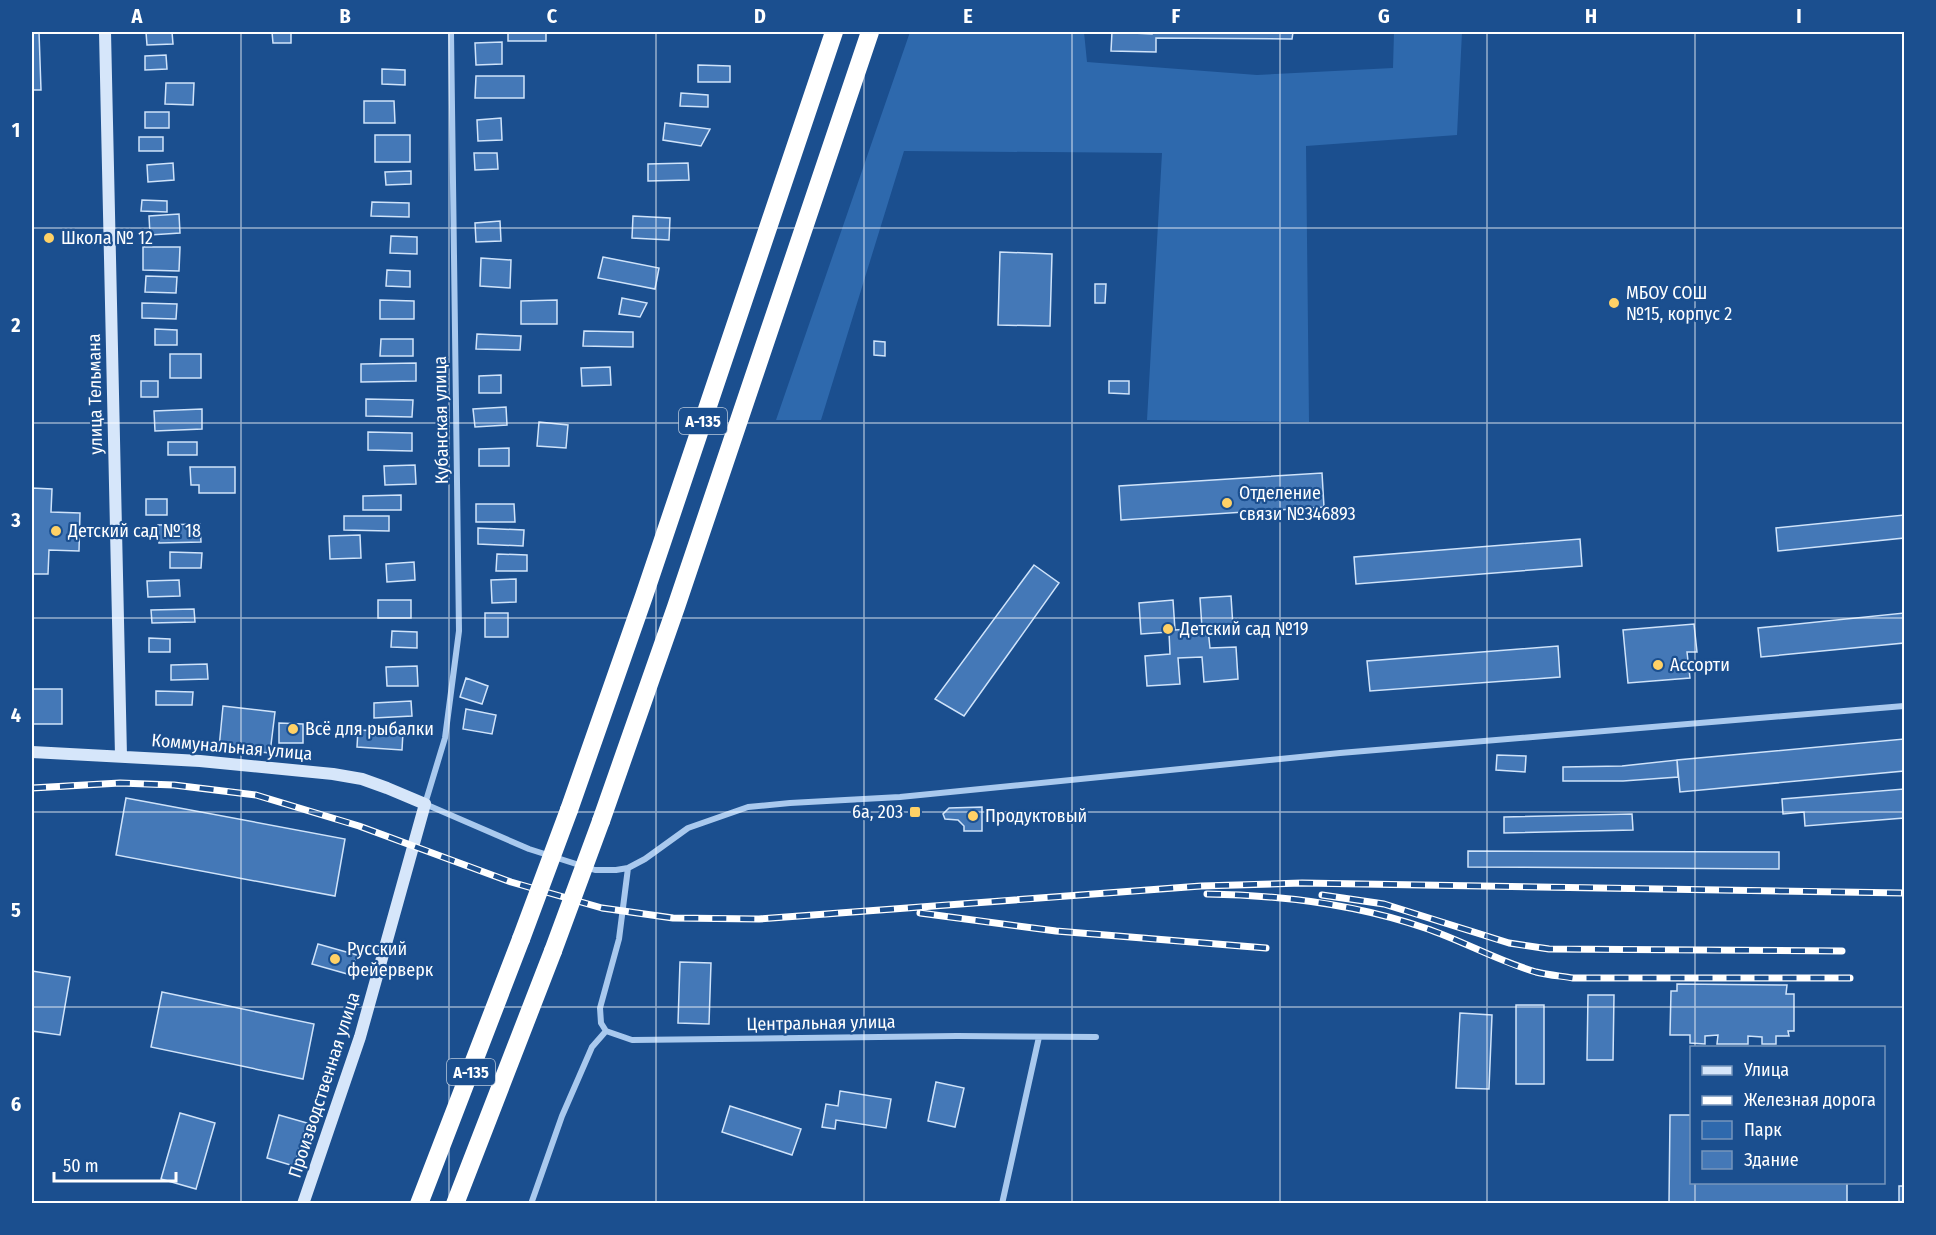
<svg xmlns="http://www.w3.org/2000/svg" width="1936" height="1235" viewBox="0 0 1936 1235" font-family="'Fira Sans Condensed',sans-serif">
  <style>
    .green { fill: #2e69ad }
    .building { fill: #4478b7; stroke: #cfe3fa; stroke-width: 1.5 }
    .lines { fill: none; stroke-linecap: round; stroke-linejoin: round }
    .street { stroke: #a9c9ee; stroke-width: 6 }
    .secondary { stroke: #d6e6fa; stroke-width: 12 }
    .highway { stroke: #fff; stroke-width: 18 }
    .rail-casing { stroke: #fff; stroke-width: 7 }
    .rail { stroke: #1b4f8f; stroke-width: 4.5; stroke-dasharray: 14; stroke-linecap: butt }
    .highway-bridge { stroke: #fff; stroke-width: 18 }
    .grid { fill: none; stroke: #fff; stroke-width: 1.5; stroke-opacity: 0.55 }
    .poi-dot { fill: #ffd166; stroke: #1b4f8f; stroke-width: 2 }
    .labels { text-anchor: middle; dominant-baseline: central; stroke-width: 4.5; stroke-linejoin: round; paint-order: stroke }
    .shield { fill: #1b4f8f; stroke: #bbcadd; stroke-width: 1.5 }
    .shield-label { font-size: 16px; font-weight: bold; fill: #fff }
    .poi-label { font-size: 18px; fill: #fff; stroke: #1b4f8f; text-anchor: start }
    .street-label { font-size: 18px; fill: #fff; stroke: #1b4f8f }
    .neatline { fill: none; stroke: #fff; stroke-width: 2 }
    .grid-label { font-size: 20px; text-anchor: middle; font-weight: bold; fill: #fff }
  </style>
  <rect width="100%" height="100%" fill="#1b4f8f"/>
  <path class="green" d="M910,32h174l3,30 170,13 136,-7 1,-36h68l-5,103 -151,11 3,276 -162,-2 15,-267 -258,-2 -83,269h-45z"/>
  <path class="building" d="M32,32h7l2,58h-9z
    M146,32h26l1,12 -26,1z
    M272,32h19v11h-18z
    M508,32h38v9h-38z
    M1112,32l40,2v-2h141l-1,7 -136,-1v14l-45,-1z
    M502,42v22l-26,1 -1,-22z
    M166,55l1,14 -22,1v-14z
    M698,65l32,1v16h-32z
    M382,69l23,1v15l-23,-1z
    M476,76h48v22h-49z
    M166,83h28l-1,22 -28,-1z
    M681,93l27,2v12l-28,-1z
    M364,101h30l1,22h-31z
    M145,112h24v16h-24z
    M501,118l1,22 -24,1 -1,-21z
    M665,123l45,6 -9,17 -38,-6z
    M375,135h35v27h-35z
    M139,137h24v14h-24z
    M474,153h23l1,16 -23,1z
    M173,163l1,17 -26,2 -1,-17z
    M688,163l1,17 -41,1v-17z
    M411,171v13l-25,1 -1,-13z
    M142,200l25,1v11l-26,-1z
    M372,202l37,1v14l-38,-1z
    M179,214l1,19 -30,2 -1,-19z
    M633,216l37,2 -1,22 -37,-2z
    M500,221l1,20 -25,1 -1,-19z
    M391,236l26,1v17l-27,-1z
    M143,247h37l-1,24 -36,-1z
    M1000,252l52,2 -2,72 -52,-1z
    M603,257l56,11 -4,21 -57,-11z
    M481,258l30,2 -1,28 -30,-2z
    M387,270l23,1v16l-24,-1z
    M146,276l31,1 -1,16 -31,-1z
    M1095,284h11l-1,19h-10z
    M622,298l25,5 -7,14 -21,-3z
    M380,300l34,1v18h-34z
    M557,300v24h-36v-23z
    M142,303l35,1 -1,15 -34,-1z
    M155,329l22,1v15h-22z
    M584,331l49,1v15l-50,-1z
    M477,334l44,2 -1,14 -44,-1z
    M381,339h32v17h-33z
    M874,341l11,1v14l-11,-1z
    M170,354h31v24h-31z
    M416,363v18l-55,1v-18z
    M610,367l1,18 -29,1 -1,-18z
    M501,375v18h-22v-17z
    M141,381h17v16h-17z
    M1109,381h20v13l-20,-1z
    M366,399l47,1 -1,17 -46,-1z
    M506,407l1,18 -32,2 -2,-18z
    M202,409v20l-47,2 -1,-20z
    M539,422l29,3 -2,23 -29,-2z
    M368,432l44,1v18l-44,-1z
    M168,442h29v13h-29z
    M509,448v18h-30v-17z
    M415,465l1,19 -31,1 -1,-19z
    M190,467h45v26h-36v-8h-8z
    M1322,473l2,34 -203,13 -2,-34z
    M32,488l20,1 -1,23 29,1 -1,38 -30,-1 -1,24h-16z
    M401,495v15h-38v-14z
    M146,499h21v16h-21z
    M476,504h38l1,18h-39z
    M1904,515v23l-126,13 -2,-23z
    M344,516h45v15l-45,-1z
    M200,524l1,18 -42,1 -1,-18z
    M478,528l46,2 -1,16 -45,-2z
    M360,535l1,23 -31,1 -1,-23z
    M1580,539l2,27 -226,18 -2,-27z
    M170,552l32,1 -1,15h-31z
    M497,554l30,1v16h-31z
    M414,562l1,18 -28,2 -1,-18z
    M1034,565l25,18 -95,133 -29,-17z
    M516,579v23l-24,1 -1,-23z
    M179,580l1,16 -32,1 -1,-16z
    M1231,596l2,31 -25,2 2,19 26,-1 2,32 -34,3 -2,-25 -24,1 2,26 -33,2 -2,-30 25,-2 -1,-22 -28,2 -2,-31 34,-3 2,30 27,-2 -2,-30z
    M378,600h33v18h-33z
    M194,609l1,13 -43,1 -1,-13z
    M485,613h23v24h-23z
    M1904,613v30l-143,14 -3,-29z
    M1694,624l3,28h-10l3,26 -62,5 -5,-53z
    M392,631l25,1v16l-26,-1z
    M149,638l21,1v13h-21z
    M1558,646l2,31 -190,14 -3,-30z
    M207,664l1,15 -37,1v-15z
    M417,666l1,20h-31l-1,-19z
    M466,678l22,8 -6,18 -22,-7z
    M32,689h30v35h-30z
    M156,691l37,1 -1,13h-36z
    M411,701l1,15 -38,2v-15z
    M223,706l52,6 -5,41 -51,-5z
    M466,709l30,6 -4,19 -29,-5z
    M279,723l24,1v19h-24z
    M358,730l45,2 -1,18 -45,-3z
    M1904,739v32l-224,21 -3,-32z
    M1497,755l29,1 -1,16 -29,-2z
    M1677,760l1,17 -55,4h-60v-14l59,-1z
    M1904,789v29l-99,8 -1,-14 -21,2 -1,-15z
    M126,798l219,41 -10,57 -219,-41z
    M982,807v24h-18v-5l-6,-6 -13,-1 -2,-5 6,-6z
    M1632,814l1,16 -129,3v-16z
    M1468,851l311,1v17l-311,-2z
    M318,944l39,11 -6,20 -39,-11z
    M680,962l31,1 -2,61 -31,-1z
    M32,971l38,6 -10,58 -28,-4z
    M1677,984l110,1 -1,9h8v37h-6l1,5h-13v8h-14v-7l-14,-1v8h-31l1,-9 -13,1v8l-15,-1v-8h-20l1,-44h6z
    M162,992l152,32 -11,55 -152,-32z
    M1588,995h26l-1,65h-26z
    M1516,1005h28v79h-28z
    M1460,1013l32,2 -3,74 -33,-1z
    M936,1082l28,6 -9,39 -27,-6z
    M840,1091l51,8 -5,29 -50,-8 -1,9 -13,-2 4,-23 12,2z
    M730,1106l71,23 -9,26 -70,-23z
    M180,1113l35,10 -19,66 -35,-10z
    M279,1115l28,8 -13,43 -27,-8z
    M1670,1115h22v67h155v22h-178z
    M1899,1186h5v18h-5z"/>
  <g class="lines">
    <path class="street" d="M451,32l8,599 -14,107 -20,66 104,45 66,21h21l12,-2 17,-9 43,-31 60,-21 42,-4 110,-6 440,-44 564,-47
      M606,1031l26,9 325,-4 139,1
      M531,1204l31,-88 30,-69 14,-16 -5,-8 -1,-15 19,-69 9,-71
      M1002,1204l37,-167"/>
    <path class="secondary" d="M105,32l16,724
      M32,752l168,9 133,13 29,5 25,9 38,16 -65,233 -57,167"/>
    <path class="highway" d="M569,810l75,-214 190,-564
      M601,821l75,-214 194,-575
      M419,1204l102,-265
      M455,1204l98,-253"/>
    <defs>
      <path id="rail" d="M32,788l88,-5 54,2 82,10 103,31 152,56 91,26 71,10 86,1 442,-33 101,-3 602,10
        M1207,894c74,1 148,10 218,34 38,13 73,33 111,44 12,3 25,4 37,6h277
        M1322,895l62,9 125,39 40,6 293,2
        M920,913l136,18 210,17"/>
    </defs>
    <use href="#rail" class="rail-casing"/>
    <use href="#rail" class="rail"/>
    <path class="highway-bridge" d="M521,939l48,-129
      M553,951l48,-130"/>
  </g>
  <path class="grid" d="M241,32v1172M449,32v1172M656,32v1172M864,32v1172M1072,32v1172M1280,32v1172M1487,32v1172M1695,32v1016M32,228h1872M32,423h1872M32,618h1872M32,812h1872M32,1007h1872M1695,1182v22"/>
  <g class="poi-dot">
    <circle cx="49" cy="238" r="6"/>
    <circle cx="1614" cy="303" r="6"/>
    <circle cx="1227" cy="503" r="6"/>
    <circle cx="56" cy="531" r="6"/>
    <circle cx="1168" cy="629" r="6"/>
    <circle cx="1658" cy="665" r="6"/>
    <circle cx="293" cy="729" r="6"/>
    <rect x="909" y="806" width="12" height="12" rx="3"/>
    <circle cx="973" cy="816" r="6"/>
    <circle cx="335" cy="959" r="6"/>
  </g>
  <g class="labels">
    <g class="shield">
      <rect x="679" y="408" width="48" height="26" rx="4.5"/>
      <rect x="447" y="1059" width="48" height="26" rx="4.5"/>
    </g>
    <g class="shield-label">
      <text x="703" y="421">А-135</text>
      <text x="471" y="1072">А-135</text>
    </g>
    <g class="poi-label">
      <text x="61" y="238">Школа № 12</text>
      <text x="1626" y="293">МБОУ СОШ<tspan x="1626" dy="21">№15, корпус 2</tspan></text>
      <text x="1239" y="493">Отделение<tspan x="1239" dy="21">связи №346893</tspan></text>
      <text x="68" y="531">Детский сад № 18</text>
      <text x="1180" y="629">Детский сад №19</text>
      <text x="1670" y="665">Ассорти</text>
      <text x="305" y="729">Всё для рыбалки</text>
      <text x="903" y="812" text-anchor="end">6a, 203</text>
      <text x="985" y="816">Продуктовый</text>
      <text x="347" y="949">Русский<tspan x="347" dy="21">фейерверк</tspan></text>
    </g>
    <g class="street-label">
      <text transform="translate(95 394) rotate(-91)">улица Тельмана</text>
      <text transform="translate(441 420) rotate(-91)">Кубанская улица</text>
      <text transform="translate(232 747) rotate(5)">Коммунальная улица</text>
      <text transform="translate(821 1023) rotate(-1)">Центральная улица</text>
      <text transform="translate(324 1085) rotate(-72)">Производственная улица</text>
    </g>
  </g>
  <rect width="1936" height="1235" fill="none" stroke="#1b4f8f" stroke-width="66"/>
  <rect x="1690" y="1046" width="195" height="138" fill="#1b4f8f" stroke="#7695bc" stroke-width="1.5"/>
  <rect x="1702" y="1066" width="30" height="9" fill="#d6e6fa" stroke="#7695bc" stroke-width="1.5"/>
  <text x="1744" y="1076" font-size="18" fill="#ffffff">Улица</text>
  <rect x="1702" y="1096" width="30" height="9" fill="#ffffff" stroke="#7695bc" stroke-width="1.5"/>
  <text x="1744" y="1106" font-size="18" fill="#ffffff">Железная дорога</text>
  <rect x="1702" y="1121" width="30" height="18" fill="#2e69ad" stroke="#7695bc" stroke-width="1.5"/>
  <text x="1744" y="1136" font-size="18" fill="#ffffff">Парк</text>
  <rect x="1702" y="1151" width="30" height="18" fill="#4478b7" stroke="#7695bc" stroke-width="1.5"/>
  <text x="1744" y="1166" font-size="18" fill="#ffffff">Здание</text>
  <path d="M54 1172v9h122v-9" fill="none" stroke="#ffffff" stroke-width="3"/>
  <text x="63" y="1172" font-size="18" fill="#ffffff" stroke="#1b4f8f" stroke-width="4.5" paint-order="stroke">50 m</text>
  <rect x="33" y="33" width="1870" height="1169" class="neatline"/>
  <g class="grid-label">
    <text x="137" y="23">A</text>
    <text x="345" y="23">B</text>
    <text x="552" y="23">C</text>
    <text x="760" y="23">D</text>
    <text x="968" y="23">E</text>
    <text x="1176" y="23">F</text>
    <text x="1384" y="23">G</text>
    <text x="1591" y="23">H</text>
    <text x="1799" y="23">I</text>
    <text x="16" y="137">1</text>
    <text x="16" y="332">2</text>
    <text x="16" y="527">3</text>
    <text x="16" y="722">4</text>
    <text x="16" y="917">5</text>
    <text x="16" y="1111">6</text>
  </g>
</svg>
